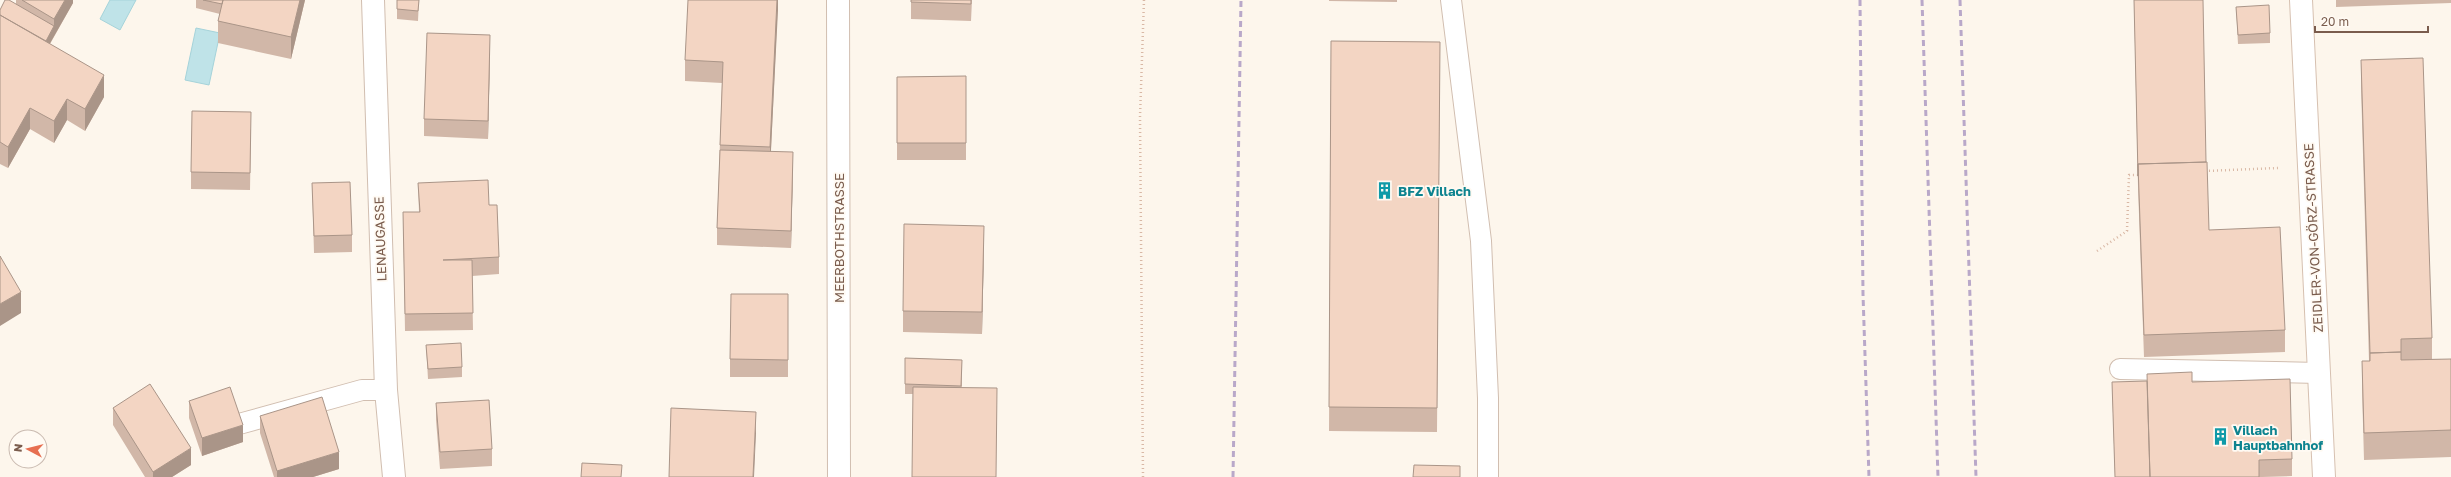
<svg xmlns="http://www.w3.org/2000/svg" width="2451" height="477" viewBox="0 0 2451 477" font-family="'Golos Text',sans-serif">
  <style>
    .water { fill: #bfe3e8; stroke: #a5d3da }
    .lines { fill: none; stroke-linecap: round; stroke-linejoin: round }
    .lane-casing { stroke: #d1beb0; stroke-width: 22 }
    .street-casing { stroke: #d1beb0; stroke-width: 24 }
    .secondary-casing { stroke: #d6c0b0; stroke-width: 24 }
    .path { stroke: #d9b8a5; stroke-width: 2.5; stroke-dasharray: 1 3; stroke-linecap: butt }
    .lane { stroke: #fff; stroke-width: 20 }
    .street { stroke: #fff; stroke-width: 22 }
    .secondary { stroke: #fff; stroke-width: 22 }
    .rail { stroke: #b9a8c9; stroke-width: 3; stroke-dasharray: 6 4; stroke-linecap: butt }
    .wall { fill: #d1b7a8 }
    .shaded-wall { fill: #aa9588 }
    .building { fill: #f3d5c3; stroke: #aa9588 }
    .labels { text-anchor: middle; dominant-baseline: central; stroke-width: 3.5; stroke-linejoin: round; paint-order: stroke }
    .culture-label { font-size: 13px; font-weight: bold; fill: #0d838f; stroke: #fffaf3; text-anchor: start }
    .street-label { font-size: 13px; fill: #7a5c4d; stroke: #fffaf3 }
  </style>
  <rect width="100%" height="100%" fill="#fdf6ec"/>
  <path class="water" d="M110,0h26l-16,30 -20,-11z
    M196,28l24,5 -11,52 -24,-5z"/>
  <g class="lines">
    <defs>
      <path id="lane" d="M1451,0l30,241 7,157v79
        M2120,369l199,4
        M239,424l123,-34h24"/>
      <path id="street" d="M373,0l13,390 8,87
        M838,0l1,477"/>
      <path id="secondary" d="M2301,0l23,477"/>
    </defs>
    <use href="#lane" class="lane-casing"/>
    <use href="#street" class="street-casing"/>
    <use href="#secondary" class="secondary-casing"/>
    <path class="path" d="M2205,171l73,-3
      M2097,251l30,-20 2,-56h11
      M1143,477l-3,-360 4,-117"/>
    <use href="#lane" class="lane"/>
    <use href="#street" class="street"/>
    <use href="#secondary" class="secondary"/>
    <path class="rail" d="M1860,0l3,294 6,183
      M1922,0l16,477
      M1960,0l16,477
      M1233,477l8,-477"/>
  </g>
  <path class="wall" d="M16,0h57v3l-23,41 54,53 -19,34 -18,-11 -13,23 -24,-14 -22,39 -8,-4v-154l16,-6z
    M196,0h109l-14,59 -73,-16v-22l2,-7 -24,-6z
    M397,0h22l-1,21 -21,-2z
    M778,0l-7,151 22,18 -2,79 -74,-3v-17l5,-145 -37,-2v-21z
    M911,0h61l-1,21 -60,-2z
    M1329,0h68v2l-68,-1z
    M2134,0l72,162 3,68 76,100v22l-141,5 -6,-171z
    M2336,0h115v3l-115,4z
    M2236,7l34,26v10l-32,1z
    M1331,41l109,1 -3,390 -108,-1z
    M490,53l-2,86 -64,-3v-17z
    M2361,60l71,278v21h19v98l-87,3 -2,-72v-27h7l-8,-275z
    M966,76v84h-69v-83z
    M251,129l-1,61 -59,-1v-17z
    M312,183l40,52v17l-38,1z
    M418,183l71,22 10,52v17l-27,2 1,54 -68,1 -2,-119h16z
    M984,247l-2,87 -79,-2v-21z
    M788,294v83h-58v-18z
    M426,345l36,22v10l-34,2z
    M905,358l57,2v27l-49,7h-8z
    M2112,382h80l100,77v17l-30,1h-147z
    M189,401l54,41 -41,14 -13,-38z
    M436,403l56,46v17l-52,3 -4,-49z
    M113,408l78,57 -19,12h-27l-32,-52z
    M260,416l79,53 -26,8h-39l-14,-44z"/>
  <path class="shaded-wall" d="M65,0h8v3l-32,56v-9l13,-24v-7z
    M300,0h5l-14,59v-22z
    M777,0h1v10l-8,158v-21z
    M490,35v18l-2,86v-18z
    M104,75v22l-19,34v-22z
    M67,99v21l-13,23v-22z
    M30,108v21l-22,39v-21z
    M793,152v17l-2,79v-17z
    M984,226v21l-2,87v-22z
    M21,292v21l-21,13v-22z
    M756,412v21l-2,44h-1z
    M243,425v17l-41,14v-18z
    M191,448v17l-19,12h-19v-5z
    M339,452v17l-26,8h-36v-6z"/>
  <path class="building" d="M5,0h4l45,26 -8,15 -46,-26v-5z
    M22,0h43l-11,19z
    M203,0h20l-1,4z
    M223,0h77l-9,37 -73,-16z
    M397,0h22l-1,11 -21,-2z
    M688,0h89l-7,147 -50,-2 3,-83 -38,-2z
    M911,0h60v4l-60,-2z
    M2134,0h69l3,162 -68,2v12z
    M2269,5l1,28 -32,2 -2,-28z
    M0,15l104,60 -19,34 -18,-10 -13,22 -24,-13 -22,39 -8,-5z
    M427,33l63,2 -2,86 -64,-2z
    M1331,41l109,1 -3,366 -108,-1z
    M2423,58l9,280 -31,1v13l-31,1 -9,-293z
    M966,76v67h-69v-66z
    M192,111l59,1 -1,61 -59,-1z
    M720,150l73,2 -2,79 -74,-3z
    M2207,162l2,68 71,-3 5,103 -141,5 -6,-171z
    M488,180l1,25h8l2,52 -56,3h29l1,53 -68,1 -2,-102h17l-2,-29z
    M350,182l2,53 -38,1 -2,-53z
    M904,224l80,2 -2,86 -79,-1z
    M0,256l21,36 -21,12z
    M731,294h57v66l-58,-1z
    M461,343l1,24 -34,2 -2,-24z
    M2401,352v8l50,-1v71l-87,3 -2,-72h8v-8z
    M905,358l57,2 -1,26 -56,-2z
    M2192,372v10l98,-3 2,80 -33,1v17h-109l-3,-103z
    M2147,381l3,96h-35l-3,-95z
    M150,384l41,64 -38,24 -40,-64z
    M230,387l13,38 -41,13 -13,-37z
    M913,387l84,1 -1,89h-84z
    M322,397l17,55 -62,19 -17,-55z
    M489,400l3,49 -52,3 -4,-49z
    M671,408l85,4 -3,65h-84z
    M582,463l40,2 -1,12h-40z
    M1414,465l46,1v11h-47z"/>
  <defs>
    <symbol id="building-bare" viewBox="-9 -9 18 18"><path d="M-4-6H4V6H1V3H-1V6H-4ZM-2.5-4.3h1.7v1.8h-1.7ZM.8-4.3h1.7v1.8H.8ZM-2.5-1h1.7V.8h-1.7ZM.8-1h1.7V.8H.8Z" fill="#0f9aa8" stroke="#fffaf3" stroke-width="2.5" paint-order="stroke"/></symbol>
  </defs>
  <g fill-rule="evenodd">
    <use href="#building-bare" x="1372" y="178" width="25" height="25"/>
    <use href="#building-bare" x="2208" y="424" width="25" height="25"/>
  </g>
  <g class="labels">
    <g class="culture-label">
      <text x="1398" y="191">BFZ Villach</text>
      <text x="2233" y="430">Villach<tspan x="2233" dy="15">Hauptbahnhof</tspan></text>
    </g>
    <g class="street-label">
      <text transform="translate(839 238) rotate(-90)">MEERBOTHSTRASSE</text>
      <text transform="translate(2313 238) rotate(-93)">ZEIDLER-VON-GÖRZ-STRASSE</text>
      <text transform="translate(380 239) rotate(-92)">LENAUGASSE</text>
    </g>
  </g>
  <g transform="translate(28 449) rotate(277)"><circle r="19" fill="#fffaf3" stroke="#cabbb1"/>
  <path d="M0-3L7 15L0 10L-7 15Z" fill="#e76f51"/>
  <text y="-6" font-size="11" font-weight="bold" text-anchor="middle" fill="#7a5c4d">N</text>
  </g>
  <path d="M2315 26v6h113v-6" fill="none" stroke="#7a5c4d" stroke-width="2"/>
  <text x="2321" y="26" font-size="12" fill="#7a5c4d" stroke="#fffaf3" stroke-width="3" paint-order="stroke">20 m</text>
</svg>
